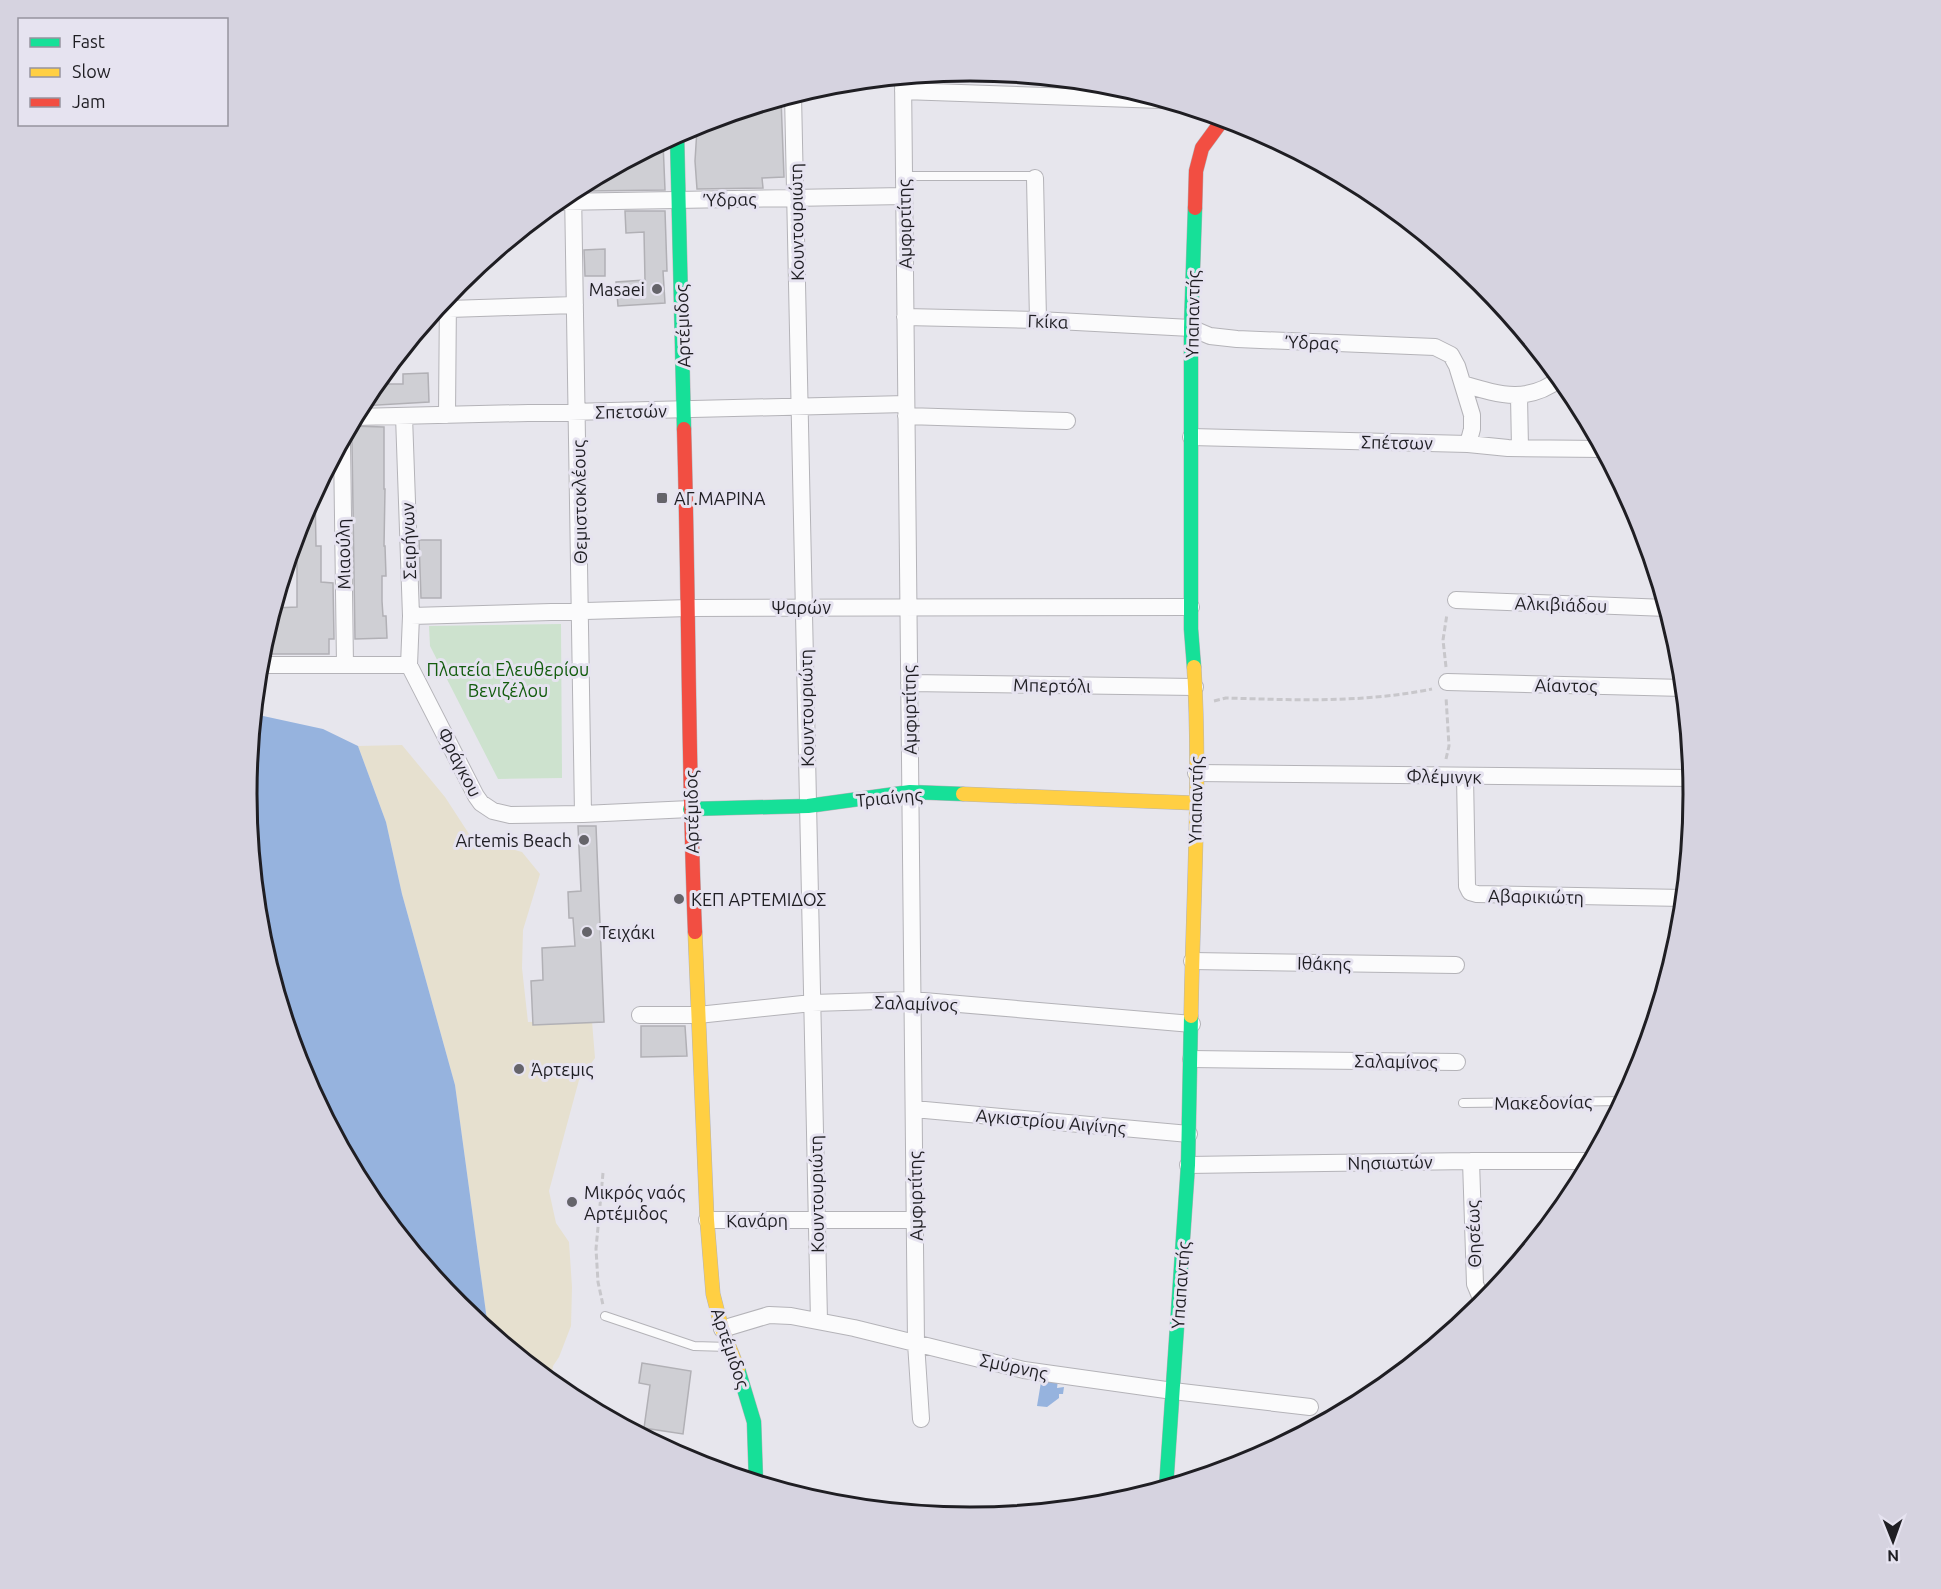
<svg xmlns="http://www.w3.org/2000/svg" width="1941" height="1589" viewBox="0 0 1941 1589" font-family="Ubuntu,sans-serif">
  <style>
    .green { fill: #cde2ce }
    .sand { fill: #e6e0cf }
    .water { fill: #96b3de }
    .building { fill: #cfcfd4; stroke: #b1b0b5; stroke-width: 1.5 }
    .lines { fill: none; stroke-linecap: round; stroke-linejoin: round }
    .lane-casing { stroke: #b4b3b8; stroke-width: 10 }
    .street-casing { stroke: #b4b3b8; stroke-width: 18 }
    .fast-casing { stroke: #b4b3b8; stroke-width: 15 }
    .slow-casing { stroke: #b4b3b8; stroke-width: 15 }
    .jam-casing { stroke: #b4b3b8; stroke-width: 15 }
    .path { stroke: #c8c7cb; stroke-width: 3; stroke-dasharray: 6 3; stroke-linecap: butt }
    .lane { stroke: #fbfbfc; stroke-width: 8 }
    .street { stroke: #fbfbfc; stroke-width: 16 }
    .fast { stroke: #16e098; stroke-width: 14 }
    .slow { stroke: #ffcf43; stroke-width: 14 }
    .jam { stroke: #f24e42; stroke-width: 14 }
    .poi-dot { fill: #65646a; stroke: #e6e3f0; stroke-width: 2 }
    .labels { text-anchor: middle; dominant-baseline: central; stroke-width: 6; stroke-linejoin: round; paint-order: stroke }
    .street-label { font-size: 18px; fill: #1f1e23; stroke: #e6e3f0 }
    .poi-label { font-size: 18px; fill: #1f1e23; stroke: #e6e3f0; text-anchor: start }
    .park-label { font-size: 18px; fill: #135c0e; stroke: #e6e3f0 }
    .rim { fill: none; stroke: #1f1e23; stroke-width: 3 }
  </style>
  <rect width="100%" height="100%" fill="#e7e6ed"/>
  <path class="green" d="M561,624l1,154 -64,1 -68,-133 -1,-20z"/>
  <path class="sand" d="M402,745l43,52 26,40 51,15 18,22 -17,56 -1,38 6,54 64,-1 3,37 -16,22 -30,111 7,32 13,19 3,45 -1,39 -12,31 -6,9 -2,16 -65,-53 1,-9 -32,-235 -53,-191 -16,-72 -28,-76z"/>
  <path class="water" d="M254,714l69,15 35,17 28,76 16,72 53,191 32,235 -1,9 -28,-23 -90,-110 -67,-125 -41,-136 -13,-141z
    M1042,1376l16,4 -1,8 7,-1 -1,7h-4v4l-12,9 -10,-1z"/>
  <path class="building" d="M781,99l3,78 -22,1 1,10 -66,1 -2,-28 2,-32h3l-1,-5z
    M663,142l2,48 -81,1 -2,-6z
    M625,211h40l2,60h-4l2,32 -47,3 -2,-24 29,-2 -1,-48 -18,1z
    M605,249v27h-20l-1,-26z
    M428,373l1,29 -68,4 14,-22h28v-10z
    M350,426l34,1v62h1l-1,57h1l1,30h-4v25l1,15h3l1,22 -32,1 -3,-196 -1,-6 -5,-3z
    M315,492l1,54h5v36l12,1 1,56h-5v15h-69l14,-46 23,-1v-47h-8l13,-43z
    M419,540h22v58h-20z
    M578,826h18l8,196 -71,3 -2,-44 12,-1 -1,-32 33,-2 -2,-28h-4l-1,-26 13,-1z
    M641,1026h44l2,30 -46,1z
    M642,1363l49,8 -8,63 -39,-6 6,-43 -11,-2z"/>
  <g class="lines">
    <defs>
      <path id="lane" d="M904,176h125l6,2
        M1463,1103l161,-2
        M605,1316l89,30 35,1"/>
      <path id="street" d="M903,77l13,1266 5,76
        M903,91l259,9
        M793,95l26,1226
        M1035,178l3,142
        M573,190l10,624
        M557,202l347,-6
        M449,309l126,-4
        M905,317l133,3 153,8 19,8 27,3 198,8 16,8 6,11 15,49v14l-4,15
        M1463,384c37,11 65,20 98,-6
        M1519,396l1,52
        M447,415l1,-120
        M404,416l7,200 -2,49
        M906,416l161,5
        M355,417l551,-13
        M1191,437l277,7 40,4 95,1
        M342,443l3,222
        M1456,600l211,8
        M411,616l278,-8 502,-1
        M259,665h150l67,131 5,7 12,8 17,4 73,-1 107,-5
        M1447,682l237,6
        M909,683l286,4
        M1196,773l497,5
        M1465,776l2,110 3,6 7,2 207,4
        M1192,961l264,4
        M640,1015h58l114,-12 100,-3 280,24
        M1191,1059l266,3
        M914,1109l275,25
        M1471,1161l4,123 5,12 7,4
        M1188,1165l283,-4h120
        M707,1220h208
        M722,1329l47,-14 22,1 63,12 170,42 149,21 137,16"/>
      <path id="fast" d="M677,134l7,295
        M1194,667l-3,-38v-301l4,-120
        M690,809l118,-3 102,-14 53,2
        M738,1369l16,53 2,60
        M1166,1488l22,-323 3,-149"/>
      <path id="slow" d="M963,794l231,9
        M695,932l12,288 6,74 9,35 16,40
        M1191,1016c2,-116 10,-233 3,-349"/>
      <path id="jam" d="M1195,208l1,-37 6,-23 22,-30
        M684,429c5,168 4,336 11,503"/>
    </defs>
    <use href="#lane" class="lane-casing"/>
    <use href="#street" class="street-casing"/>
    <use href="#fast" class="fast-casing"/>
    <use href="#slow" class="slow-casing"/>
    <use href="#jam" class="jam-casing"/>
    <path class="path" d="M1446,667l-3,-27 4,-26
      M1214,701l12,-3c68,2 139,5 206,-9
      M1446,759l3,-13 -3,-49
      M603,1173l-7,76 2,33 5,23"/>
    <use href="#lane" class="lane"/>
    <use href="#street" class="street"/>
    <use href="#fast" class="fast"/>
    <use href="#slow" class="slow"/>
    <use href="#jam" class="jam"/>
  </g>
  <g class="poi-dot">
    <circle cx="657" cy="289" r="6"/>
    <rect x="656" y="492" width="12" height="12" rx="3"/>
    <circle cx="584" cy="840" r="6"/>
    <circle cx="679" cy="899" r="6"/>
    <circle cx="587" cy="932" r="6"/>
    <circle cx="519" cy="1069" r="6"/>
    <circle cx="572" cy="1202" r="6"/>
  </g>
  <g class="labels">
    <g class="street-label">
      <text transform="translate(730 199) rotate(-1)">Ύδρας</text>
      <text transform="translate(796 222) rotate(-91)">Κουντουριώτη</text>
      <text transform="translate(904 224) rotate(-91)">Αμφιρτίτης</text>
      <text transform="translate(1192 314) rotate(-89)">Υπαπαντής</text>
      <text transform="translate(1048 321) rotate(2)">Γκίκα</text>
      <text transform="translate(682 326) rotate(-92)">Αρτέμιδος</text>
      <text transform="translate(1312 342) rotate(2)">Ύδρας</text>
      <text transform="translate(631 411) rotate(-1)">Σπετσών</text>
      <text transform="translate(1397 442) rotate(1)">Σπέτσων</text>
      <text transform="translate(579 502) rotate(-91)">Θεμιστοκλέους</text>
      <text transform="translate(408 541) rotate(-92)">Σειρήνων</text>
      <text transform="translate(343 554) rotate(-91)">Μιαούλη</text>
      <text transform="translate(1561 604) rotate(2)">Αλκιβιάδου</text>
      <text x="801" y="607">Ψαρών</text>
      <text transform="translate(1052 685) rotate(1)">Μπερτόλι</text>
      <text transform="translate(1566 685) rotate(1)">Αίαντος</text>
      <text transform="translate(806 708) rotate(-91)">Κουντουριώτη</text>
      <text transform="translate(909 710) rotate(-91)">Αμφιρτίτης</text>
      <text transform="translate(460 762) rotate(63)">Φράγκου</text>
      <text transform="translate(1444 776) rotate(1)">Φλέμινγκ</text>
      <text transform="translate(889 797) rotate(-5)">Τριαίνης</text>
      <text transform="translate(1195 800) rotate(-89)">Υπαπαντής</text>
      <text transform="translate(691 812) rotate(-91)">Αρτέμιδος</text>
      <text transform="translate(1536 896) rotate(1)">Αβαρικιώτη</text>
      <text transform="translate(1324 963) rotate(1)">Ιθάκης</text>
      <text transform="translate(916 1003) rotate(2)">Σαλαμίνος</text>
      <text transform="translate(1396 1061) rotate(1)">Σαλαμίνος</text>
      <text transform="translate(1543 1102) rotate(-1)">Μακεδονίας</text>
      <text transform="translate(1051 1121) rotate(5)">Αγκιστρίου Αιγίνης</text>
      <text transform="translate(1390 1162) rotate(-1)">Νησιωτών</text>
      <text transform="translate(816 1194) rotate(-91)">Κουντουριώτη</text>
      <text transform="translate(915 1196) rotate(-91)">Αμφιρτίτης</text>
      <text transform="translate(757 1220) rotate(-1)">Κανάρη</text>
      <text transform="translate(1473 1234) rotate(-92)">Θησέως</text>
      <text transform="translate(1180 1285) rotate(-86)">Υπαπαντής</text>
      <text transform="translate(731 1348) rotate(71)">Αρτέμιδος</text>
      <text transform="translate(1014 1366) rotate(12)">Σμύρνης</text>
    </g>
    <g class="poi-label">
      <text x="645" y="289" text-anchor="end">Masaei</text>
      <text x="674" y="498">ΑΓ.ΜΑΡΙΝΑ</text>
      <text x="572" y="840" text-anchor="end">Artemis Beach</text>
      <text x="691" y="899">ΚΕΠ ΑΡΤΕΜΙΔΟΣ</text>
      <text x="599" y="932">Τειχάκι</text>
      <text x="531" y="1069">Άρτεμις</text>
      <text x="584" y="1192">Μικρός ναός<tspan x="584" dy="21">Αρτέμιδος</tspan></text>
    </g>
    <g class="park-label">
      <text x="508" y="669">Πλατεία Ελευθερίου<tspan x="508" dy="21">Βενιζέλου</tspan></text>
    </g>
  </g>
  <path d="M0 0H1941V1589H0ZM257 794a713 713 0 1 1 1426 0a713 713 0 1 1-1426 0Z" fill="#d6d3e0" fill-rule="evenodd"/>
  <path class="rim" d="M257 794a713 713 0 1 1 1426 0a713 713 0 1 1-1426 0Z"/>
  <rect x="18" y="18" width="210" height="108" fill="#e6e3f0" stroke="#96949e" stroke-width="1.5"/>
  <rect x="30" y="38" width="30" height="9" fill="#16e098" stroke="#96949e" stroke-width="1.5"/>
  <text x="72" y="48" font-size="18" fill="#1f1e23">Fast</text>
  <rect x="30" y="68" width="30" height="9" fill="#ffcf43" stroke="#96949e" stroke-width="1.5"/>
  <text x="72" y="78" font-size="18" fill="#1f1e23">Slow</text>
  <rect x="30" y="98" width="30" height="9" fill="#f24e42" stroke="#96949e" stroke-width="1.5"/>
  <text x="72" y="108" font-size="18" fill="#1f1e23">Jam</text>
  <g transform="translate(1893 1541) rotate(179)" stroke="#e6e3f0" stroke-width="4.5" paint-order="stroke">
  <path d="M0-4.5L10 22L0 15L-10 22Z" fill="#1f1e23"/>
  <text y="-9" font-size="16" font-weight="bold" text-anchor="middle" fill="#1f1e23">N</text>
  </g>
</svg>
